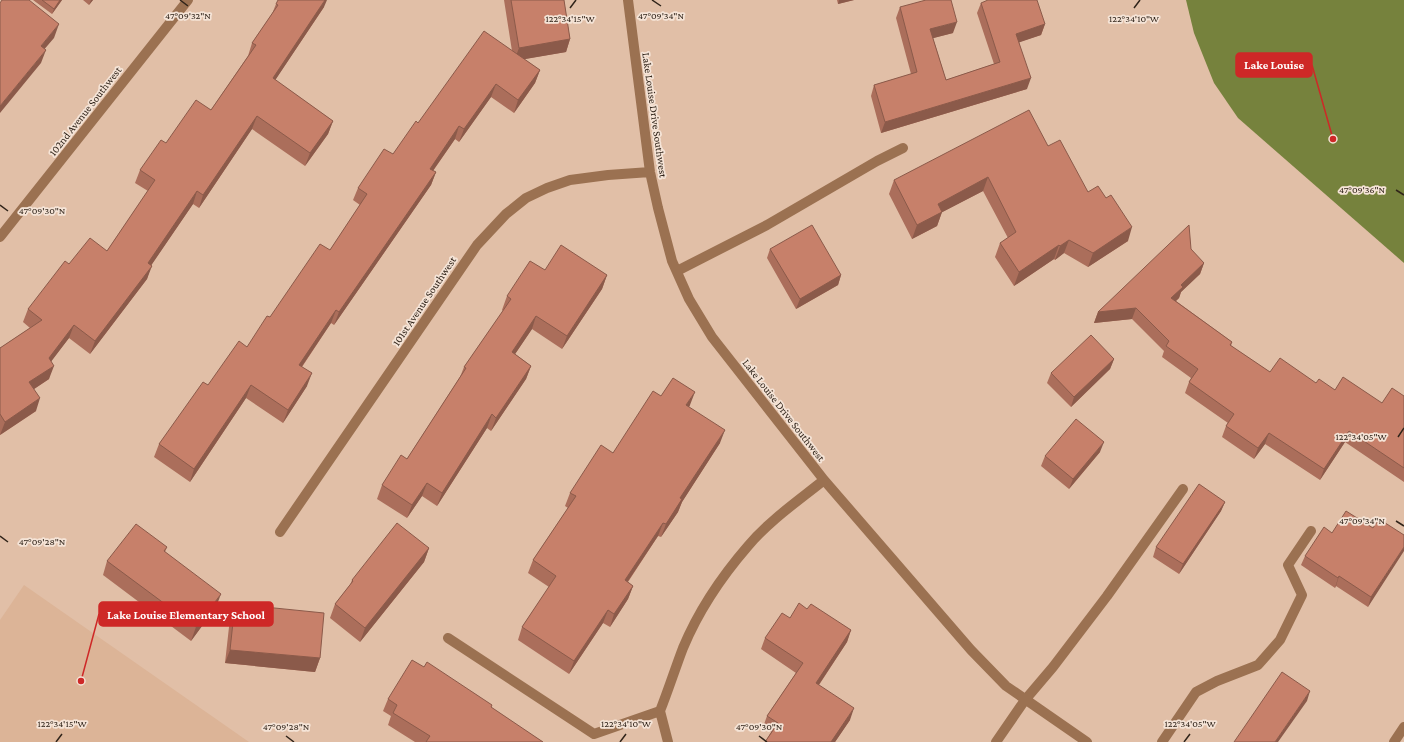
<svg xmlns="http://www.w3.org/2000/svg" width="1404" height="742" viewBox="0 0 1404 742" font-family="'Crimson Pro',serif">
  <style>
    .built { fill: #dcb497 }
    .water { fill: #76823d }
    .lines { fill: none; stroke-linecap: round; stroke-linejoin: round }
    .minor { stroke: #9b7151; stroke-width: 10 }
    .wall { fill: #ab6e5b }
    .shaded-wall { fill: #8b5a4a }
    .building { fill: #c7806a; stroke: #8b5a4a }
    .ticks { fill: none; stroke: #30241a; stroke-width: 1.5 }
    .labels { text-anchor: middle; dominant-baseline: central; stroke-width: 3.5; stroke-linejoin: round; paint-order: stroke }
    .street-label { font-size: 11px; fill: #30241a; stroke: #f5e4d7 }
    .ticks-label { font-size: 10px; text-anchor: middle; fill: #30241a; stroke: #f5e4d7; stroke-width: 3.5; stroke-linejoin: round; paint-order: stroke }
    .leader { fill: none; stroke: #ce2827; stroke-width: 1.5 }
    .callout-dot { fill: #ce2827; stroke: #f5e4d7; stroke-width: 1.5 }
    .callout { fill: #ce2827; stroke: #ce2827; stroke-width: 1.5 }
    .callout-label { font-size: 12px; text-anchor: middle; font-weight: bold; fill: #fff }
  </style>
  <rect width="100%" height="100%" fill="#e1bfa7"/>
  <path class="built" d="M24,585l225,157h-249v-122z"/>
  <path class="water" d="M1186,0h218v263l-166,-145 -24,-35 -20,-50z"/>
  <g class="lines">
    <path class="minor" d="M628,0l22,172 8,36 14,53 17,38 23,38 112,143 147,170 35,36 81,56
      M0,237l188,-237
      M677,271l90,-46 110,-64 26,-13
      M280,532l197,-287 29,-31 20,-16 21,-10 23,-8 38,-5 42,-3
      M448,638l146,96 66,-23 8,31
      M660,711c8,-20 15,-42 23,-63 15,-36 39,-72 65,-102 22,-26 50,-45 76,-66
      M996,742l29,-42 28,-33 54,-71 76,-107
      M1162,742l34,-50 21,-11 41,-16 22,-25 22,-45 -14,-30 23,-34
      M1394,742l10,-15"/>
  </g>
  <path class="wall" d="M33,0h29l-10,14z
    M83,0h10l-4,5z
    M504,0h60l6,39 -4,13 -42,7 16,11 -5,13 -21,30 -23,-16 -32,45 -4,-3 -22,32 3,1 -5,13 -97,140 -3,-2 -29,44 5,19 -24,37 -37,-25 -56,84 -36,-25 5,-13 49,-59 39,-38 23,-30 60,-67 30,-45 -7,-5 5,-12 35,-34 25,-31 94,-72z
    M837,0h17l-16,4z
    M981,3l64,21 -4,11 -22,7 8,47 -146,44 -10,-37 3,-11 37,-11 -15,-56 4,-11 53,26 -20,5 13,42 48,-16 -17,-51z
    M276,4l48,3 -49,73 58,41 -5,13 -23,32 -53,-37 -53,79 -6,-4 -42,61 -4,14 -57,75 -21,-16 -18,23 -2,18 -15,10 2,22 -36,24v-87l30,-20 -7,-6 5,-13 41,-45 38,-13 41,-60 -13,-8 5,-13 26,-27 45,-33 37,-54 4,-13 20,-29z
    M1048,146l40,46 40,49 -40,26 -24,-14 -9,7 -1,-1 -40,27 -19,-29 5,-14 8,-5 -25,-47 -41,21 -5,14 -25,13 -23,-45 5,-14z
    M770,249l71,26 -3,10 -42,24 -29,-51z
    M1204,263l-4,11 -19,18 -2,6 -3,3 56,41 -1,4 39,26 46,11 19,7 47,13 22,-7v86l-59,-40 -25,38 -55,-36 -11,15 -32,-22 4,-11 2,-3 -43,-30 4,-11 2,-4 -29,-21 2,-6 -32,-32 -38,4 4,-11z
    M545,270l62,5 -5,14 -40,60 -30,-20 -17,25 16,12 -5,13 -35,52 -4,-3 -50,78 -15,-10 -15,22 -30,-19 5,-14 25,-26 53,-82 4,-10 39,-56 -1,-1 5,-14z
    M1114,359l-4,10 -39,38 -24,-24 4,-10z
    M661,396l29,9 -1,2 31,36 -38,59 -4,10 -17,25 -3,-1 -30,46 5,4 -5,13 -18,28 -7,-4 -34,51 -51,-34 4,-13 27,-40 -21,-14 5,-13 35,-52 -3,-2 5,-13 43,-40z
    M1100,452l-31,37 -28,-23 4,-10z
    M1225,502l-4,9 -42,63 -26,-17 3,-10z
    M1373,528l31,7 -36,72 -32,-21 -1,2 -34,-23 4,-9 27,-23z
    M167,547l-2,5 51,55 -25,34 -88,-66 4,-14z
    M429,548l-5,14 -64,80 -30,-24 5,-14 15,-19 2,-5z
    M235,604l85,54 -5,14 -90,-9 5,-45z
    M807,609l44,21 -4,12 -28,43 31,35 -15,22h-70l6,-10 -8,-5 4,-11 29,-43 -35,-24 4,-11 25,-20z
    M424,667l68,38 -1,3 52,34h-128l-27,-17 3,-9 -8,-5 5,-12z"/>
  <path class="shaded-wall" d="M60,0h2l-10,14 2,-5z
    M91,0h2l-4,5z
    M325,0h2l-3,7 -56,84 5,-13z
    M839,0h15l-16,4z
    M957,22l-4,11 -27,7 4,-11z
    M59,24l-5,14 -18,21 5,-13z
    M1045,24l-4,11 -29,10 4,-11z
    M570,39l-4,13 -52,9 5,-13z
    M46,50l-5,13 -41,50v-7z
    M540,70l-5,13 -21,30 4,-13z
    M1031,78l-4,11 -146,44 4,-11z
    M496,84l-5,13 -32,45 5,-13z
    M257,116l-5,13 -53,79 4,-13z
    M333,121l-5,13 -23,32 5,-13z
    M459,126l-4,13 -30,43 5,-13z
    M436,172l-5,13 -97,140 5,-13z
    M988,177l-5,14 -50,26 5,-13z
    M197,191l-4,13 -49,72 4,-13z
    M942,212l-5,14 -25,13 5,-14z
    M1132,227l-4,14 -40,26 5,-14z
    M1069,240l-5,13 -9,7 5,-14z
    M1059,245l-5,14 -40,27 5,-14z
    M1204,263l-4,11 -19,18 -2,6 -12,11 4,-11 10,-13z
    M152,266l-5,13 -57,75 5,-13z
    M607,275l-5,14 -40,60 5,-13z
    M841,275l-3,10 -42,24 4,-10z
    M1136,308l-4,11 -38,4 4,-11z
    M336,310l-5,13 -37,55 5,-13z
    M536,316l-4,13 -25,37 5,-14z
    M74,325l-5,13 -25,33 5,-13z
    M1114,359l-4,10 -39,38 3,-10z
    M54,366l-5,13 -24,16 4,-13z
    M531,366l-5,13 -35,52 5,-13z
    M312,373l-5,13 -24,37 5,-13z
    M251,385l-5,13 -56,84 4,-13z
    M695,392l-5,13 -8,13 4,-13z
    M40,398l-4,13 -36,24 5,-13z
    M492,414l-5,14 -50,78 5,-13z
    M725,430l-5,13 -38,59 -4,10 -17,25 5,-13 14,-26z
    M1349,431l-4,11 -25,38 4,-11z
    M1269,433l-4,11 -11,15 4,-11z
    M1104,442l-4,10 -31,37 4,-10z
    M427,483l-5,13 -15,22 5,-13z
    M1225,502l-4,9 -42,63 4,-10z
    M663,523l-5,13 -38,57 5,-13z
    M1404,547v4l-36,56 3,-10z
    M429,548l-5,14 -64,80 5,-14z
    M1339,576l-3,10 -1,2 3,-10z
    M633,586l-5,13 -18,28 4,-13z
    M221,594l-5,13 -25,34 5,-14z
    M608,610l-5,13 -34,51 5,-13z
    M851,630l-4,12 -35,53 4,-12z
    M230,650l90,8 -5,14 -90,-9z
    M1310,691l-3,10 -29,41h-3z
    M854,708l-4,12 -15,22h-4z"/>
  <path class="building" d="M2,0h27l30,24 -18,22 5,4 -46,56v-103z
    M42,0h18l-6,9z
    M278,0h47l-52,78 60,43 -23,32 -53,-37 -54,79 -6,-4 -49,72 4,3 -57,75 -21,-16 -25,33 5,8 -25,16 11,16 -35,24 -5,-8v-66l42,-28 -14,-11 37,-48 4,3 21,-26 17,13 48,-71 -15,-10 21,-30 5,3 30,-43 15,10 45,-65 -4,-2 26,-38 -2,-1z
    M511,0h53l6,39 -51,9z
    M926,0h25l6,22 -27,7 16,51 54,-18 -19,-59 7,-3h49l8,24 -29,10 15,44 -146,44 -11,-37 43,-13 -17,-65z
    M484,31l56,39 -22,30 -22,-16 -32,45 -5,-3 -29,43 6,3 -97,140 -3,-2 -37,55 13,8 -24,37 -37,-25 -57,84 -35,-25 44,-62 5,3 31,-44 8,6 20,-31 3,1 50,-73 10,6 37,-56 -9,-6 26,-39 9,5 23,-33 2,2z
    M1029,110l19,36 12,-6 28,52 10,-6 8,12 5,-3 21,32 -39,26 -24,-13 -9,6 -1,-1 -40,27 -19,-29 16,-11 -28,-55 -50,27 4,8 -25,13 -23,-45z
    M812,225l29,50 -41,24 -30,-50z
    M1189,225l2,24 13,14 -23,22 2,2 -12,11 61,44 -2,3 40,27 10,-14 36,25 3,-4 16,11 8,-13 39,26 10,-15 12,8v72l-55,-37 -25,38 -55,-36 -11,15 -32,-22 8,-12 -45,-32 9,-13 -32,-23 3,-5 -33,-33 -38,4z
    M561,245l46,30 -40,61 -31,-20 -24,36 19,14 -35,52 -4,-4 -50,79 -15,-10 -15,22 -30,-20 19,-30 6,4 59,-91 -2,-1 47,-68 -4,-3 23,-35 15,9z
    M1091,335l23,24 -40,38 -23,-24z
    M673,378l22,14 -9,13 39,25 -45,68 2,1 -16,25 -3,-1 -38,57 8,6 -19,28 -6,-4 -34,51 -52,-34 34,-51 -23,-16 43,-64 -6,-3 31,-48 12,8 40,-62 8,5z
    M1076,419l28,23 -31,37 -28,-23z
    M1199,484l26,18 -42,62 -27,-17z
    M1346,511l27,17 6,-9 25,16v12l-33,50 -32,-21 -1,2 -33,-22 19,-29 8,6z
    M397,523l32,25 -64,80 -30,-24 18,-23 -1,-1z
    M136,524l31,23 -3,4 57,43 -25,33 -89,-66z
    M799,603l8,6 4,-5 40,26 -35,53 38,25 -23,34h-66l13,-19 -11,-7 36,-53 -38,-25 17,-25 8,5z
    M235,604l89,9 -4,45 -90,-8z
    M412,660l12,7 3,-5 65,43 -1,2 52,35h-117l4,-6 -37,-23 4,-8 -9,-6z
    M1282,672l28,19 -35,51h-41z"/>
  <path class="ticks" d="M180,0l8,6M652,0l9,6M570,8l6,-8M1134,8l6,-8M1396,190l8,5M0,205l8,6M1398,437l6,-9M1396,521l8,5M0,536l8,6M286,736l8,6M759,736l8,6M56,742l6,-8M620,742l6,-8M1184,742l6,-8"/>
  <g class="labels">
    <g class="street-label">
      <text transform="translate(85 111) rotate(-52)">102nd Avenue Southwest</text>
      <text transform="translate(655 115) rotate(82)">Lake Louise Drive Southwest</text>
      <text transform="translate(424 301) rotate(-56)">101st Avenue Southwest</text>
      <text transform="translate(784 410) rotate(52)">Lake Louise Drive Southwest</text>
    </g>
  </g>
  <g class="ticks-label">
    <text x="188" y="19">47°09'32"N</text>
    <text x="661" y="19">47°09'34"N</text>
    <text x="570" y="22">122°34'15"W</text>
    <text x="1134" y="22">122°34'10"W</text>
    <text x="1362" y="193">47°09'36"N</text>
    <text x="42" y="214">47°09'30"N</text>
    <text x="1361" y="440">122°34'05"W</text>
    <text x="1362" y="524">47°09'34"N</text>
    <text x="42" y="545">47°09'28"N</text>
    <text x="62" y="727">122°34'15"W</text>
    <text x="626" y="727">122°34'10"W</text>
    <text x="1190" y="727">122°34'05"W</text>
    <text x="286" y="730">47°09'28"N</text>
    <text x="759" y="730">47°09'30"N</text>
  </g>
  <path class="leader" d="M1333 139L1312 65M81 681L99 614"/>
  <g class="callout-dot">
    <circle cx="1333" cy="139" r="4"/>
    <circle cx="81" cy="681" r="4"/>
  </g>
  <g class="callout">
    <rect x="1236" y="53" width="76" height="24" rx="4"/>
    <rect x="99" y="602" width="174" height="24" rx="4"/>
  </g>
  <g class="callout-label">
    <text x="1274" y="69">Lake Louise</text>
    <text x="186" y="619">Lake Louise Elementary School</text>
  </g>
</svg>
